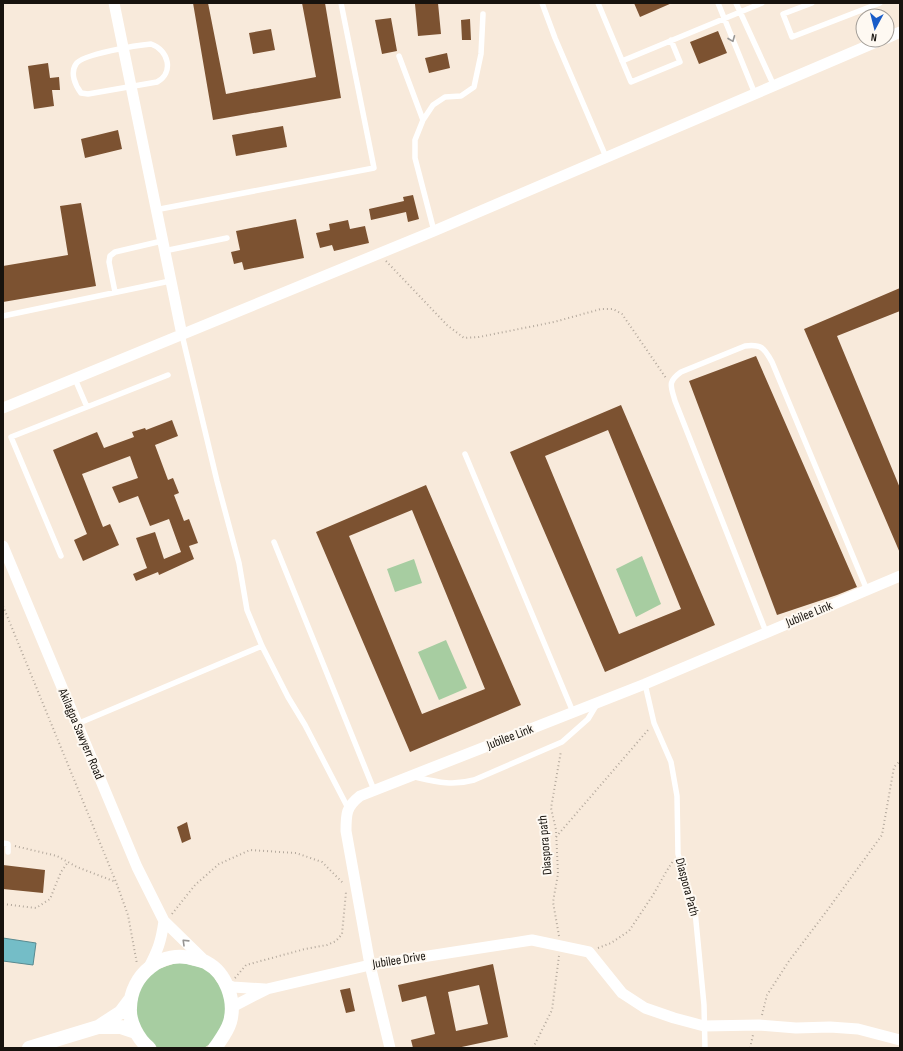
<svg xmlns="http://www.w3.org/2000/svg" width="903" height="1051" viewBox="0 0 903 1051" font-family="'Sofia Sans Condensed',sans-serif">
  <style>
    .green { fill: #a7cda1 }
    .water { fill: #74bdc7; stroke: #588a90 }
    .building { fill: #7c5231; fill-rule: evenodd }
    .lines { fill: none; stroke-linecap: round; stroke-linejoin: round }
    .path { stroke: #b4a99d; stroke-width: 2; stroke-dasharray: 1 3; stroke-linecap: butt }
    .service { stroke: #fff; stroke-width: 5.5 }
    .minor { stroke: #fff; stroke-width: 11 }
    .tertiary { stroke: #fff; stroke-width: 14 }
    .oneway { stroke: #979593 }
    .labels { text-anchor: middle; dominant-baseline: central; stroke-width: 4; stroke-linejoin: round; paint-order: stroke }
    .street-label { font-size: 13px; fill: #17130e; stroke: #fef9f2 }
  </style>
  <rect width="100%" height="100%" fill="#f8eadb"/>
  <path class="green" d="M642,556l19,48 -25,13 -20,-48z
    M414,559l8,24 -27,9 -8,-23z
    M446,640l21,48 -28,12 -21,-48z
    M179,962l25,6 7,5 14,21 1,25 -12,22 -10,7h-46l-13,-11 -10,-23 4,-25 16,-19z"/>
  <path class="water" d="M3,938l33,5 -3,22 -30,-4z"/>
  <path class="building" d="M193,3h15l18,91 90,-17 -14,-74h23l16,95 -128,22z
    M430,3h8l3,31 -23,2 -3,-32z
    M634,3h38l-32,14z
    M391,18l6,33 -15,3 -7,-34z
    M470,19l1,21h-9l-1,-20z
    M271,29l4,21 -22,4 -4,-21z
    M718,31l9,22 -28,11 -9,-22z
    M447,53l3,15 -21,5 -4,-15z
    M48,63l2,15 9,-1 1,13h-8l2,16 -20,3 -6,-43z
    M283,126l4,21 -51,9 -4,-21z
    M118,130l4,19 -37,9 -4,-19z
    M413,195l6,24 -11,3 -2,-10 -35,8 -2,-11 35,-8 -1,-4z
    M81,203l15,83 -93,16v-36l65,-11 -8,-49z
    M296,219l8,39 -60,12 -2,-8 -8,2 -3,-12 9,-2 -4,-19z
    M348,220l2,9 15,-3 4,17 -35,8 -2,-6 -12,3 -4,-15 14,-3 -1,-6z
    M900,288v23l-63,25 63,152v65l-96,-224z
    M756,356l101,231 -20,8 -60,20 -88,-234z
    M621,405l94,220 -110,47 -95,-220zM608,430l73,179 -62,25 -74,-178z
    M172,420l6,16 -23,9 13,35 5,-2 6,15 -5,2 10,26 5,-2 9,24 -9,3 5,13 -35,16 -1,-3 -22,9 -3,-7 14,-6 -11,-30 19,-6 9,27 17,-7 -12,-33 -19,7 -12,-30 -19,7 -7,-16 26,-9 -8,-22 -48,18 21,53 7,-3 9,21 -36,16 -9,-21 13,-6 -34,-84 44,-18 7,16 30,-11 -2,-5 13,-4 1,2z
    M426,485l95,220 -111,47 -94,-220zM412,510l73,179 -63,25 -73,-178z
    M187,822l4,17 -9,4 -5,-16z
    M3,865l42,5 -2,23 -40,-4z
    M493,964l15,73 -51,11h-44l-2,-8 24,-6 -9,-38 -24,6 -4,-17zM479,985l9,39 -32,7 -8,-39z
    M350,988l5,23 -9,2 -6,-23z"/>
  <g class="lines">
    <path class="path" d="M386,261l61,64 17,13 15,-1 75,-15 47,-13h12l9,5 44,64
      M3,606l113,276 12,33 9,49
      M556,837l92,-107
      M15,846l42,10 20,11 39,15
      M3,904l33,4 14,-9 11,-27 7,-10
      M172,914l23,-29 24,-21 31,-14 46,3 26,9 22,22
      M559,936l-6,-34 5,-28 -2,-44 -5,-22 10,-57
      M598,948l13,-5 18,-12 24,-36 13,-23 7,-11
      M235,978l11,-13 59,-16 22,-4 9,-4 6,-7 4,-42
      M762,1015l5,-20 22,-34 37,-49 56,-77 12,-68 6,-6
      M533,1048l19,-38 7,-54
      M750,1048l3,-13"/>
    <path class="service" d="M542,3l13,35 51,119
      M598,3l33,79 49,-20 -9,-22
      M718,3l37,91
      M736,3l38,83
      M812,3l-29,11 9,23 88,-34
      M151,44c18,6 23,29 6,38l-69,12 -7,-1c-6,-8 -11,-20 -5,-29 6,-10 63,-19 75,-20z
      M399,56l24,64
      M622,61l140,-58
      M155,210l219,-42 -33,-165
      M434,231l-19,-73v-18l8,-20 10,-15 12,-8 16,-1 13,-9 7,-33 2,-40
      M164,251l63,-13
      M115,292l-6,-30 1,-6 5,-4 47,-11
      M3,316l167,-35
      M182,335l35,146 22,82 8,47 15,36 26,51 17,28 43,83
      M75,379l12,28
      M465,454l108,258
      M274,542l100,248
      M61,556l-50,-119 157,-62
      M766,632l-91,-231c-4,-15 -8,-19 6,-29l64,-26c17,-2 19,2 27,16l95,228
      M645,684l9,39 17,39 6,34 1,58 17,57 9,94 1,43
      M77,724l185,-78
      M415,777c22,5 37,9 59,3l88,-38 26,-23 9,-15
      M3,843l5,1v8"/>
    <path class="minor" d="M114,3l68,332
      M887,38l13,-6
      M3,408l431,-177 447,-191
      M3,546l134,321 27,54 42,41
      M148,969c10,-19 13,-27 16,-48
      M227,985l6,2 32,2
      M232,1007l35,-18 103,-24 162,-25 57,12 33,41 23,15 29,10 30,8 55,-1 37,3 34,-1 28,2 42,11
      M390,1048l-20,-83 -24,-134c0,-17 0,-24 14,-35l285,-112 255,-108"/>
    <path class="tertiary" d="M98,1027h23l15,5
      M29,1048l69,-21 23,-15 9,-12
      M149,1048c-11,-9 -20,-26 -19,-40 1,-34 32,-59 65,-49 4,1 9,2 12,4 19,10 29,38 23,59 -3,10 -9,17 -15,26"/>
  </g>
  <defs><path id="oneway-chevron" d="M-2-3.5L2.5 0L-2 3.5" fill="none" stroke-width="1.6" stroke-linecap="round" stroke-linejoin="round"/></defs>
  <g class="oneway">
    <use href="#oneway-chevron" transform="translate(732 39) rotate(68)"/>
    <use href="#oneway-chevron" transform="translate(185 942) rotate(-136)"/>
  </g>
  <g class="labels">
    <g class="street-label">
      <text transform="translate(809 614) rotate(-22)">Jubilee Link</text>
      <text transform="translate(81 734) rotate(67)">Akilagpa Sawyerr Road</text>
      <text transform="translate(510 737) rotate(-21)">Jubilee Link</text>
      <text transform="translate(545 845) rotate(-95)">Diaspora path</text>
      <text transform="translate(687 887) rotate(75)">Diaspora Path</text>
      <text transform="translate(399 960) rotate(-9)">Jubilee Drive</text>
    </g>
  </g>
  <rect width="903" height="1051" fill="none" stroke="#17130e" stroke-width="8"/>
  <g transform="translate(875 28) rotate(187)"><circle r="19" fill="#fef9f2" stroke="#a29d97"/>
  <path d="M0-3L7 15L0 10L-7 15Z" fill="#195cc8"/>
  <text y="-6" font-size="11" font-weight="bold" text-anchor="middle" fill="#17130e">N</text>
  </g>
</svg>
